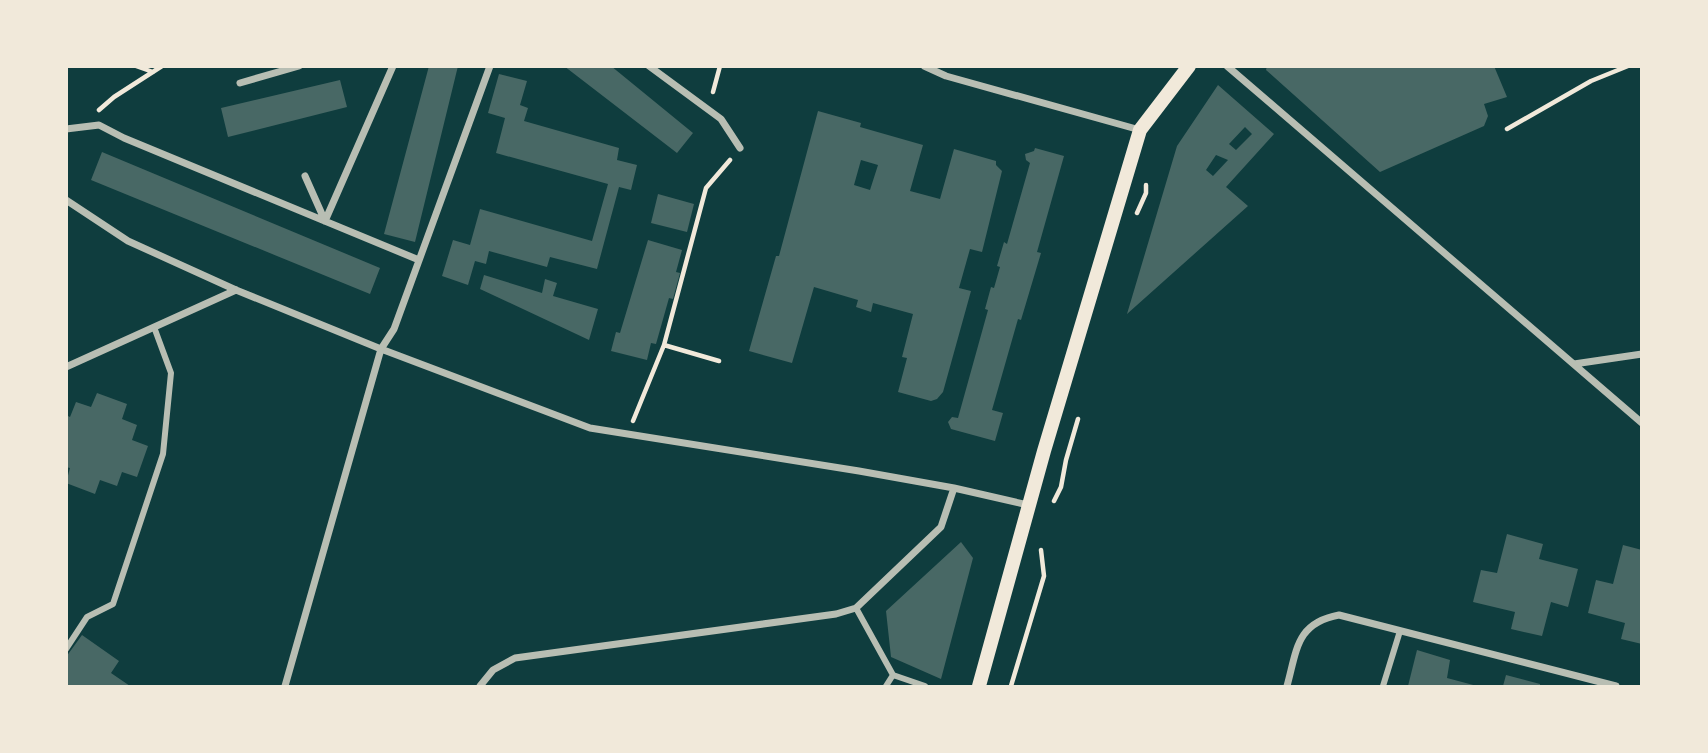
<svg xmlns="http://www.w3.org/2000/svg" width="1708" height="753" viewBox="0 0 1708 753" font-family="'IBM Plex Sans',sans-serif">
  <style>
    .building { fill: #486865; fill-rule: evenodd }
    .lines { fill: none; stroke-linecap: round; stroke-linejoin: round }
    .path { stroke: #f1e9da; stroke-width: 4.5 }
    .pedestrian { stroke: #b8beb3; stroke-width: 6 }
    .minor { stroke: #b8beb3; stroke-width: 7 }
    .secondary { stroke: #f1e9da; stroke-width: 14 }
  </style>
  <rect width="100%" height="100%" fill="#0f3d3e"/>
  <path class="building" d="M429,66h29l-43,176 -31,-8z
    M564,66h47l82,67 -16,20z
    M1267,66h227l13,31 -23,7 4,12 -4,10 -104,46 -114,-102z
    M499,74l28,7 -7,24 8,3 -4,13 95,27 -2,12 20,5 -6,25 -12,-3 -22,82 -47,-12 -3,10 -58,-16 -3,13 -11,-3 -7,24 -26,-9 11,-36 17,5 10,-36 112,32 16,-57 -112,-31 9,-35 -17,-5z
    M340,80l7,27 -119,30 -7,-29z
    M1218,85l56,49 -48,53 22,19 -121,108 50,-168zM1245,127l7,7 -16,16 -7,-6zM1216,155l12,5 -15,16 -7,-6z
    M818,111l43,12 -1,4 63,18 -13,46 30,8 14,-50 42,12v4l6,6 -20,81 -12,-3 -11,39 12,3 -28,101 -6,7 -6,2 -33,-9 9,-34 -5,-1 11,-43 -40,-11 -2,9 -15,-5 2,-7 -44,-13 -22,76 -43,-12 27,-95h3zM861,160l17,5 -8,25 -16,-5z
    M1035,148l29,8 -27,96 4,1 -20,67 -3,-1 -26,91 11,3 -8,28 -44,-12 -3,-7 4,-5 6,1 30,-108 -3,-1 6,-22 3,1 6,-21 -3,-1 7,-24 3,2 23,-81 -4,-3 -1,-6 9,-3z
    M102,152l278,116 -10,26 -279,-114z
    M658,194l36,10 -7,28 -36,-9z
    M648,240l34,10 -6,22 4,1 -7,26 -4,-1 -13,46 -5,-1 -4,17 -36,-9 5,-19 4,1z
    M484,275l58,18 3,-14 12,4 -4,13 45,13 -9,31 -109,-51z
    M97,393l30,11 -5,15 15,6 -5,15 16,6 -11,31 -15,-5 -5,14 -17,-6 -5,14 -29,-11 4,-15 -4,-1v-52l4,2 6,-15 15,5z
    M1507,534l36,10 -4,15 39,10 -10,38 -17,-5 -9,34 -31,-7 4,-17 -42,-10 8,-32 16,3z
    M961,542l12,16 -32,121 -50,-22 -5,-46z
    M1623,545l19,5v94l-21,-5 4,-16 -37,-10 8,-33 17,4z
    M82,635l37,26 -8,12 19,13h-64v-29z
    M1417,650l33,10 -3,18 30,8h-69z
    M1506,675l34,9v2h-37z"/>
  <g class="lines">
    <path class="path" d="M136,66l17,6
      M713,92l7,-26
      M99,110l15,-13 48,-31
      M1507,129l84,-48 37,-15
      M1137,213l9,-20v-8
      M664,345l55,16
      M633,421l31,-76 42,-157 24,-28
      M1054,501l7,-14 5,-27 12,-41
      M1011,686l33,-110 -3,-26"/>
    <path class="pedestrian" d="M856,608l37,67 -7,11
      M66,649l21,-32 26,-13 50,-150 8,-81 -17,-46
      M893,675l32,11
      M1383,686l17,-55"/>
    <path class="minor" d="M649,66l72,53 19,29
      M924,66l22,10 194,54
      M1227,66l415,357
      M240,83l59,-17
      M66,129l33,-4 25,13 295,122
      M305,176l20,45
      M66,200l62,41 108,49 145,59 209,79 269,43 95,17 74,17
      M325,221l68,-155
      M1574,364l68,-10
      M66,367l170,-77
      M285,686l96,-337 13,-20 96,-263
      M480,686l13,-16 22,-12 321,-44 20,-6 85,-81 13,-39
      M1287,686c10,-36 9,-63 52,-71l277,71"/>
    <path class="secondary" d="M979,686l65,-235 96,-321 49,-64"/>
  </g>
  <rect width="1708" height="753" fill="none" stroke="#f1e9da" stroke-width="136"/>
</svg>
